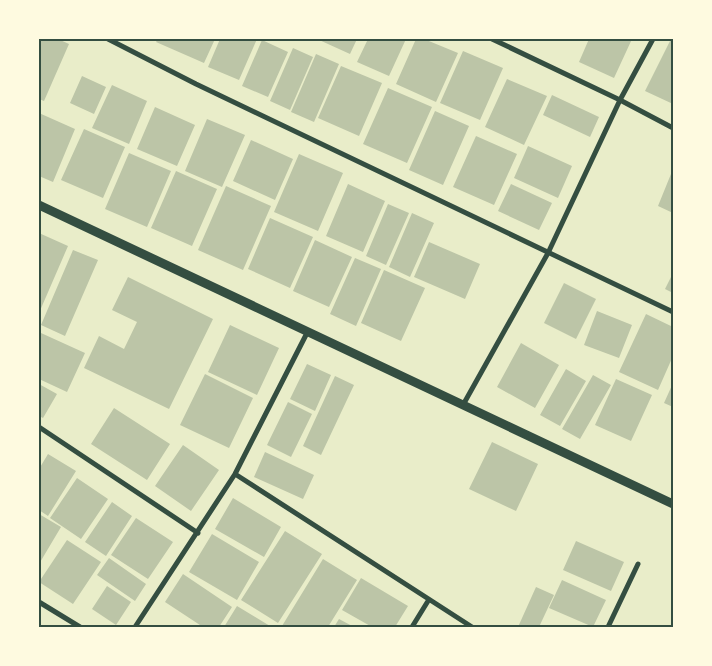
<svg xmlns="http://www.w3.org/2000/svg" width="712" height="666" viewBox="0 0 712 666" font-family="'Fira Sans',sans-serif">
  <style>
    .building { fill: #bcc5a7 }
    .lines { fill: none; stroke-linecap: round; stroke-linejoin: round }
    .minor { stroke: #344e41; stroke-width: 5 }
    .tertiary { stroke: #344e41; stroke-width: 9 }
    .neatline { fill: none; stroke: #344e41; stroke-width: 2 }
  </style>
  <rect width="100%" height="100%" fill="#e9edc9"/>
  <path class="building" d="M39,39h19l11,5 -25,57 -5,-2z
    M158,39h57l-11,24 -48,-21z
    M220,39h37l-18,41 -31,-13z
    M317,39h40l-7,15z
    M368,39h38l-17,37 -32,-14z
    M416,39h8l34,14 -22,49 -40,-18z
    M589,39h43l-18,39 -35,-16z
    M671,39h2v65l-28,-13z
    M262,40l26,12 -20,45 -26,-11z
    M293,48l20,9 -23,53 -20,-9z
    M463,51l40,17 -23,52 -40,-17z
    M316,54l23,10 -25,58 -23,-10z
    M341,66l41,17 -23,53 -41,-18z
    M82,76l24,11 -12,27 -24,-11z
    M507,79l40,17 -23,49 -39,-18z
    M112,85l35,16 -18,43 -37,-16z
    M388,88l44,19 -25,56 -44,-19z
    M552,95l47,22 -9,20 -47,-22z
    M155,107l40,18 -18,41 -40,-17z
    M435,111l34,15 -26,59 -34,-15z
    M39,113l36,16 -22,53 -14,-6z
    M207,119l38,16 -23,52 -37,-16z
    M84,129l41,18 -22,51 -42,-18z
    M476,136l41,18 -23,51 -41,-18z
    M251,140l42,19 -18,41 -42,-19z
    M528,146l44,20 -14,32 -44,-20z
    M129,153l42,18 -24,56 -42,-18z
    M299,154l44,19 -25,58 -44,-19z
    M673,169v44l-15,-7z
    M176,171l41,18 -25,57 -41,-18z
    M348,184l37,17 -22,51 -37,-16z
    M511,184l41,19 -13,27 -41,-19z
    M226,186l45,20 -28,64 -45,-20z
    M388,204l21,9 -23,52 -20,-9z
    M412,213l22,10 -24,54 -21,-10z
    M270,218l43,19 -23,51 -42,-19z
    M39,233l29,13 -29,67z
    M315,240l37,17 -23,50 -36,-16z
    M429,242l51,22 -15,35 -51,-22z
    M73,250l25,10 -33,76 -24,-11z
    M355,258l26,11 -25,57 -26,-12z
    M384,270l41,18 -24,53 -40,-18z
    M673,273v20l-8,-4z
    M128,277l85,42 -44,90 -85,-41 15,-32 25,13 13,-27 -25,-12z
    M564,283l32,16 -20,40 -32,-16z
    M597,311l35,14 -13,33 -35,-13z
    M646,314l27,13v29l-15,34 -39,-18z
    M230,325l49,23 -22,47 -49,-23z
    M41,333l44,20 -18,39 -28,-13v-41z
    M521,343l38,22 -24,43 -38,-21z
    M307,364l24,11 -16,36 -25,-12z
    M566,369l20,12 -26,45 -20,-11z
    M205,374l48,24 -24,50 -49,-23z
    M593,375l18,10 -31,54 -18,-10z
    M335,376l19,9 -33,70 -18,-9z
    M616,379l36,16 -21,46 -36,-16z
    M673,383v24l-9,-4z
    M39,384l18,10 -14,24 -4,-2z
    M288,402l24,12 -21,43 -24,-12z
    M114,408l56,36 -23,36 -56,-36z
    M492,442l46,22 -22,47 -47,-22z
    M183,445l36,25 -28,41 -36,-25z
    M265,452l49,23 -11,24 -49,-22z
    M48,454l28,17 -28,45 -9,-6v-41z
    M77,478l31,21 -27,40 -31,-21z
    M233,498l48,29 -17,30 -49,-28z
    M112,502l20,14 -26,40 -21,-14z
    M39,514l22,13 -22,37z
    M136,518l37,24 -25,37 -37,-24z
    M285,531l37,23 -44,69 -37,-23z
    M212,534l47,28 -22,38 -48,-28z
    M67,540l34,22 -28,42 -34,-22z
    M576,541l48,21 -13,29 -48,-21z
    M109,558l37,26 -11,17 -38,-26z
    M323,559l34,21 -29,47h-44l-2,-1z
    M183,574l49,33 -13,20h-16l-38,-25z
    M361,578l47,28 -13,21h-23l-30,-17z
    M562,580l44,20 -13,27 -44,-19z
    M107,586l24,16 -15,23 -24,-16z
    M536,587l18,8 -15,32h-21z
    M237,606l33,20 -1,1h-45z
    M339,619l15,8h-20z"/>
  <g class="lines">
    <path class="minor" d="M108,39l88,45 477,228
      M492,39l128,61 53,28
      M463,405l85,-152 72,-153 33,-61
      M39,427l159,106
      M235,474l237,153
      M39,602l41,25
      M135,627l100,-153 73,-143
      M412,627l16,-26
      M608,627l30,-63"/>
    <path class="tertiary" d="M39,205l634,299"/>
  </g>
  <rect width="712" height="666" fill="none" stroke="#fefae0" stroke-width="80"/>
  <rect x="40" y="40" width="632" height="586" class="neatline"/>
</svg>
